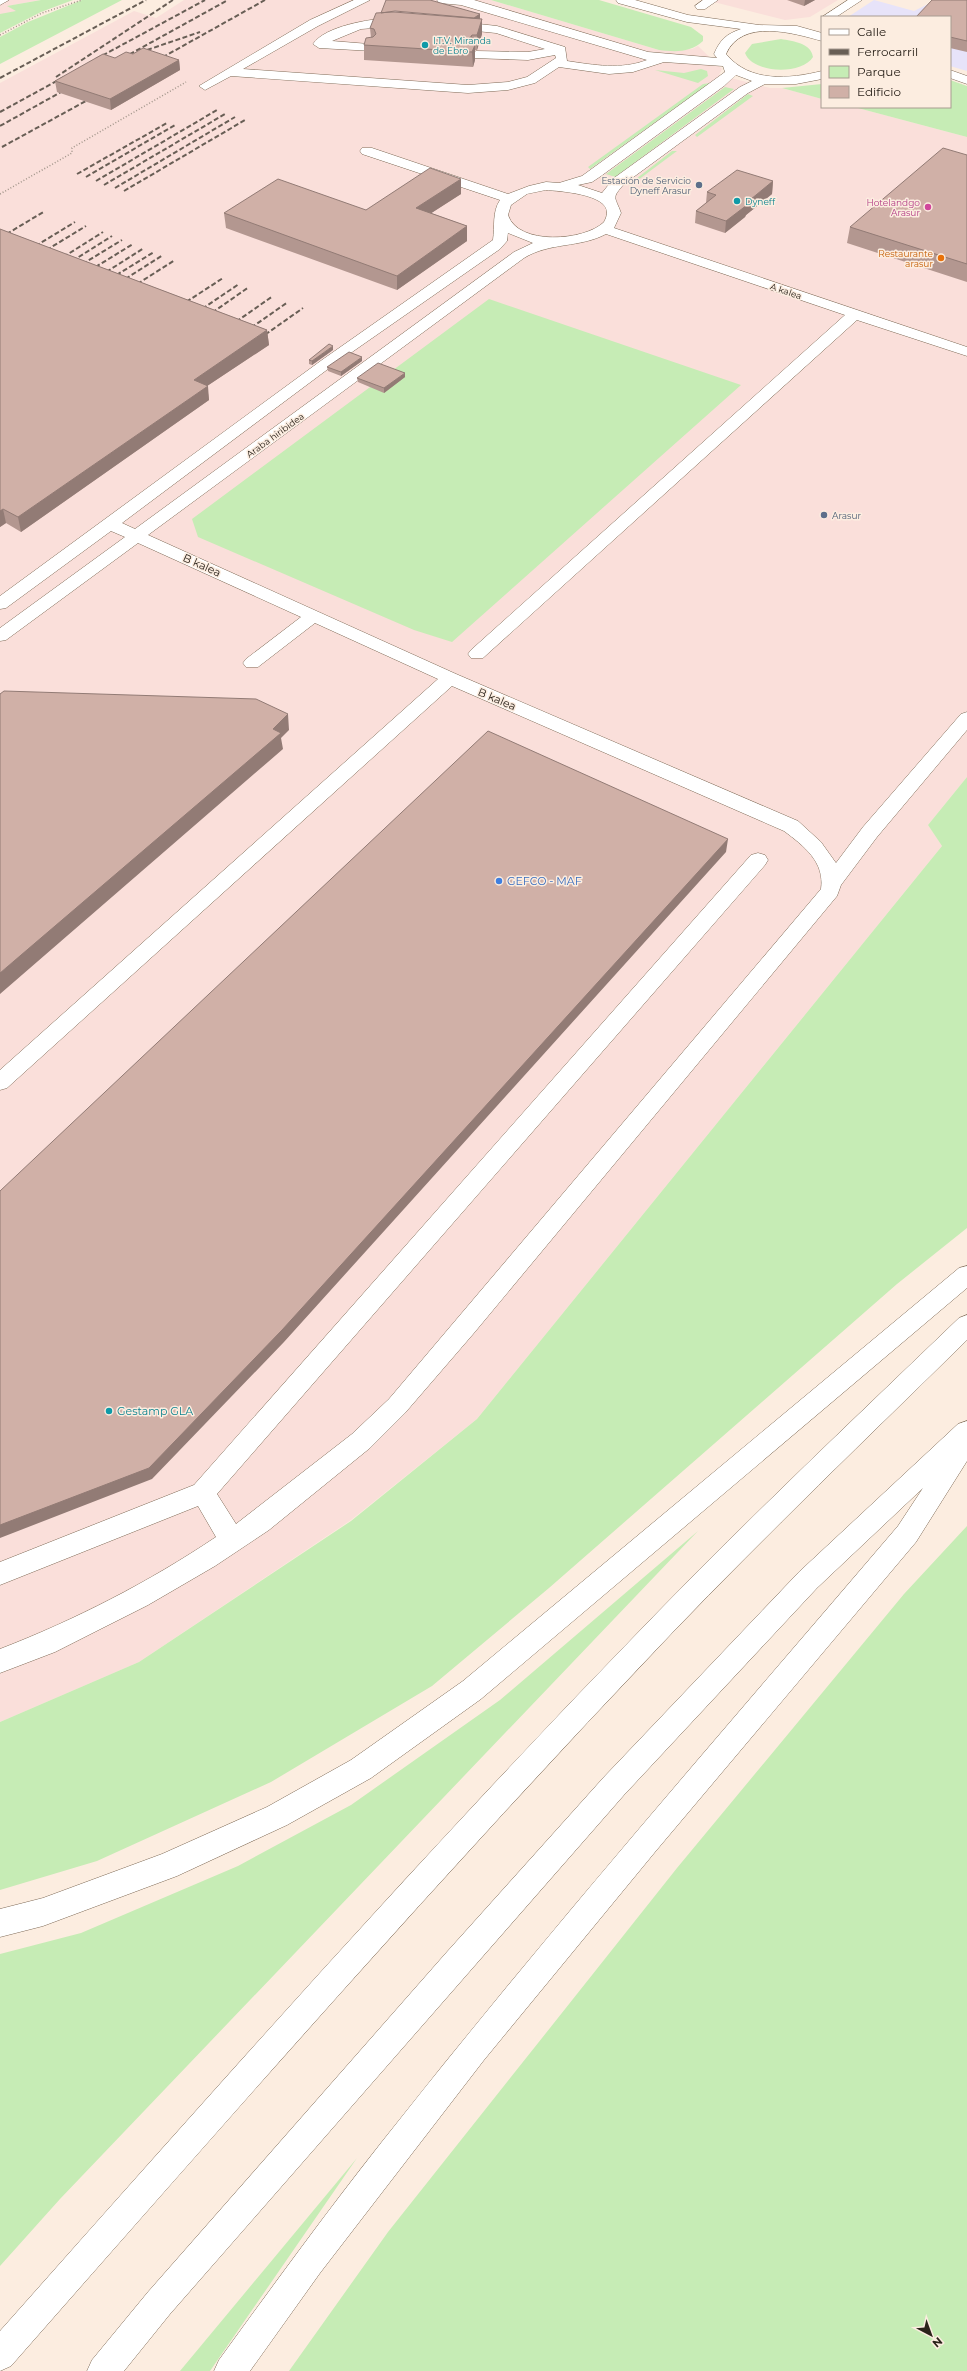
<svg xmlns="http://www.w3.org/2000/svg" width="967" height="2371" viewBox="0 0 967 2371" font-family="Montserrat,sans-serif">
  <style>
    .commercial { fill: #e7e3f9 }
    .industrial { fill: #fadfda }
    .green { fill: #c6ecb5 }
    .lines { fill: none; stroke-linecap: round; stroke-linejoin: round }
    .minor-casing { stroke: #7e6a56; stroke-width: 1 }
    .highway-casing { stroke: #7e6a56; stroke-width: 1 }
    .path { stroke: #a09489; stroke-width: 1.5; stroke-dasharray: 1 2; stroke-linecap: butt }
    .minor { fill: #fff; fill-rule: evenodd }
    .highway { fill: #fff; fill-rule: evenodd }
    .rail { stroke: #685e55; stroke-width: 2; stroke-dasharray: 5 2.5; stroke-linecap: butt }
    .wall { fill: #b39790 }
    .shaded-wall { fill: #927b75 }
    .building { fill: #d0b0a7; stroke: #927b75 }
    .culture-dot { fill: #0f9aa8; stroke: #fcede0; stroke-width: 1.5 }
    .service-dot { fill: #5c6f8a; stroke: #fcede0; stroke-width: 1.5 }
    .hotel-dot { fill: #d1479c; stroke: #fcede0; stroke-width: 1.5 }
    .food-dot { fill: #e8710a; stroke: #fcede0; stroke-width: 1.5 }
    .shop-dot { fill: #3f7fe0; stroke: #fcede0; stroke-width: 1.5 }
    .labels { text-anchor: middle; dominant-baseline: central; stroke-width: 3; stroke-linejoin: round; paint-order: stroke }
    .far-culture-label { font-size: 9px; fill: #0d838f; stroke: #fcede0; text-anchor: start }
    .far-service-label { font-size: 9px; fill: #4e5e75; stroke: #fcede0; text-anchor: end }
    .far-hotel-label { font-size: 9px; fill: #b23c85; stroke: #fcede0; text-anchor: end }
    .far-food-label { font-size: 9px; fill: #c56008; stroke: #fcede0; text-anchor: end }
    .far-street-label { font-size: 9px; fill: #2b231b; stroke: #fcede0 }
    .street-label { font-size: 11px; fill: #2b231b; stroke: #fcede0 }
    .shop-label { font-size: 11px; fill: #366cbe; stroke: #fcede0; text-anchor: start }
    .culture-label { font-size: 11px; fill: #0d838f; stroke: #fcede0; text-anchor: start }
  </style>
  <rect width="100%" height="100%" fill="#fcede0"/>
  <path class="commercial" d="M874,0l40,11 22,-11h31v71l-17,-5v-49h-102z"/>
  <path class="industrial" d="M0,0h40l-32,6 9,5 -17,10z
    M184,0h307l168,50 33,-1 6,-3 24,23 -3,6 51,13h12l40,11v8h32l113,30v640l-39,48 14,21 -465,573 -126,101 -212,142 -139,60v-1639l134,-72 22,7z
    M706,0h132l-28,17 -25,3z"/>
  <path class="green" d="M41,0h32l-32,12 -41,21v-19l16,-3 -9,-5z
    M82,0h40l-122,64v-27l28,-15z
    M491,0h108l92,27 12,9v5c-13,12 -28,11 -44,9z
    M781,39c12,2 30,4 32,18 -11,18 -60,17 -68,-4l7,-9z
    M701,69l6,2 1,5 -10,7 -43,-13 29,3z
    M950,80l17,6v51l-113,-30h96z
    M710,83l-120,86 -2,-2 115,-83z
    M822,84v15l-40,-11z
    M725,87l9,2 -119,88 -9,-3z
    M748,94l5,2 -56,41 -2,-2z
    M672,151h5l-43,32 -2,-1z
    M489,299l252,86 -289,257 -38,-12 -216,-93 -6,-18z
    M967,777v451l-70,56 -348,304 -117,98 -161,96 -174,79 -97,29v-168l139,-60 212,-141 126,-102 465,-573 -14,-21z
    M967,1526v845h-678l99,-139 289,-364 227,-274z
    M698,1531l-638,668 -60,67v-312l81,-21 157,-67 113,-61 149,-105z
    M357,2158l-147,213h-30z"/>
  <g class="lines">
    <defs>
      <path id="minor" d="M0,0h9l-9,5z
        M354,0h16l-52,26 -75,43 225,16 40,-3 19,-5 29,-19 -1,-3 -27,5 -56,-2 -2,-3 6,-4 52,1 17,-3 -49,-16 -49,-5 -2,-3 2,-3 4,-1 46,5 68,21 2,14c27,4 54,9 80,-1l-186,-55 -22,-2 -2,-3h37l174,52 69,6 -3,-4c6,-14 12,-20 27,-25l-54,-7 -69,-19 -2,-3h19l53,15 71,10 38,1 25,7v8c-29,-8 -80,-23 -96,13 24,29 63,25 96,17v8l-26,5h-31l-17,9 -124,91c-13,15 -9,12 -3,29l-7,15 353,119v9l-110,-36 -374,338h-12l-3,-4 3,-4 374,-335 -239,-81c-26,14 -56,8 -82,24l-376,277 308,139 342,147 23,21 15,21 27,-36 98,-113 6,-2v18l-90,107 -36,48 -4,11 -363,437 -69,80 -35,35 -101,82 -54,36 -67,39 -93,47 -55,21v-24c75,-29 149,-67 216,-112l-18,-31 -198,79v-23l194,-77 557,-630 7,-2 7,2 3,5 -3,5 -548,629 19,30 116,-90 37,-35 432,-510c4,-27 -17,-43 -37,-58l-332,-145 -445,402 -7,2v-20l438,-391 -123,-56 -57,44h-12l-3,-4 3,-4 55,-42 -163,-74 -132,97 -6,1v-13l125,-91 -14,-6 -105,77 -6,1v-13l322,-236 171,-120c2,-14 -1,-28 7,-40l-138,-46 -2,-3 2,-3h10l136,46 21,-8 17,-4 13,1 23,-7 143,-104 -2,-6 -59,-4 -31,10 -24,2 -50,-7 -24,16 -27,7 -40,3 -237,-17 -26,14 -6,-4 111,-66zM736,75l16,6 -12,6 -126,91 -12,15 -24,-8 14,-3 9,-6 123,-90zM546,190c13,1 62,4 61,23 0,3 -2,7 -3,9 -19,19 -86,24 -96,-7l3,-10 16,-11zM508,233l25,10 -19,9 -379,277 -13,-6 210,-157 168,-117 7,-8z
        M703,0h15l-13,9h-8l-2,-3z
        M848,0h14l-26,17h-14z
        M390,18h11l6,4 -6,4 -40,3 -29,12 37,3 4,1 2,3 -2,3 -54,-3 -6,-4c12,-18 57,-25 77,-26z
        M950,70l17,6v8l-17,-6z"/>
      <path id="highway" d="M967,1266v22l-486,411 -110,79 -84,47 -110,51 -134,50 -43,11v-28l43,-11 119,-44 105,-47 84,-47 112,-79 496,-413z
        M967,1315v25c-99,97 -199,193 -295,293 -227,238 -444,486 -661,733l-11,5v-40c214,-241 428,-483 653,-714 99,-102 203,-200 306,-299z
        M967,1421v40l-51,81 -261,310 -171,208 -164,213 -70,98h-36l5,-11c53,-73 106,-146 162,-217 166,-211 343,-413 517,-617l25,-38 -106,100 -193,207 -454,519 -46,57h-37l5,-11 56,-68 298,-339 158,-176 195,-205 159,-148z"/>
    </defs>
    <use href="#minor" class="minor-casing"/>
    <use href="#highway" class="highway-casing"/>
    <path class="path" d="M0,35l42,-22 40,-13
      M0,194l72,-41v-5l114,-66"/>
    <use href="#minor" class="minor"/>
    <use href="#highway" class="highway"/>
    <path class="rail" d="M147,50l53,-18
      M123,58l105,-58
      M96,59l109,-59
      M156,61l109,-61
      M56,77l117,-77
      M0,78l146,-78
      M0,112l64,-35
      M0,126l70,-39
      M2,147l93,-51
      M77,174l90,-51
      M86,177l89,-52
      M96,181l121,-71
      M104,185l121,-71
      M115,188l120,-71
      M124,191l121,-71
      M0,238l45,-27
      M29,250l46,-28
      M40,254l46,-28
      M57,261l46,-29
      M66,265l46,-29
      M76,268l46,-28
      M89,271l44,-27
      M100,276l44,-28
      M110,279l44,-27
      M119,283l44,-28
      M131,288l44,-28
      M180,306l43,-28
      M196,313l43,-29
      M206,317l43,-30
      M230,326l43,-30
      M245,332l43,-30
      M259,339l44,-31"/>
  </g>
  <path class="wall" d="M787,0h28l-11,6z
    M967,0v52l-17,-4v-31z
    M480,14v5h-1h3v15l-5,16h-2v10l-2,7 -109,-7v-15l7,-7 -1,-10z
    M133,54l46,6 1,10 -69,40 -54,-18 -2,-11 60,-23z
    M967,155v127l-120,-39 3,-16z
    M461,179v15l-30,19 36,13v15l-70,49 -171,-62 -2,-15 142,-3z
    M773,181l-1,13 -26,21 -1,2 -20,16 -30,-10 1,-12 10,-8 1,-11z
    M0,229l267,101 2,15 -62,41 2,14 -188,132 -15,-9 -6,4z
    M333,350l-21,15 -3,-1v-4z
    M362,361l-21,15 -13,-5 -1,-4z
    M405,377l-21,16 -26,-11 -1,-4z"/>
  <path class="shaded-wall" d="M805,0h10l-11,6z
    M480,14v5l-6,3v-4z
    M482,19v15l-5,16v-15z
    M472,35v15l-3,-11z
    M475,45v15l-2,7 -1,-15z
    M179,60l1,10 -69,40 -1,-11z
    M461,179v15l-45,29v-15z
    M773,181l-1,13 -26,21 -1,2 -20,16 1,-12 19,-17z
    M467,226v15l-70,49v-14z
    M267,330l2,15 -74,49 -1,-14z
    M333,346v4l-21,15v-4z
    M362,357v4l-21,15v-4z
    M405,373v4l-21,16v-5z
    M208,386l1,14 -188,132 -3,-15z
    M3,509l3,14 -6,4v-16z
    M288,714l1,16 -8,8 2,11 -283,245v-21l273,-244z
    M728,839l-2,13 -442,490 -132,137 -152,59v-13z"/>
  <path class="building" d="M386,0h44l50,14 -6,4 -79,-7 -14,2z
    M932,0h35v41l-17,-4v-20h-34z
    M394,12l88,7 -5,16h-5l-3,4 6,6 -3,7 -108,-7 2,-7 7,-1 3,-3 -2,-5 -4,-1 6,-15z
    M143,48l36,12 -69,39 -55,-18 48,-27 12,4 11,-6 7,2z
    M943,148l24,7v109l-117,-37z
    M430,168l31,11 -45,29 51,18 -70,50 -173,-63 54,-34 88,31z
    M737,170l36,11 -28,23 2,1 -21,16 -30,-10 20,-16 -9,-3z
    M0,229l267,101 -73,50 14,6 -190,131 -15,-8 -3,2z
    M329,344l4,2 -21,15 -3,-1z
    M349,352l13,5 -21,15 -14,-5z
    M378,363l27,10 -21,15 -27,-10z
    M4,691l252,8 32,15 -15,15 8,4 -281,240v-279z
    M488,731l240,108 -446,491 -133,138 -149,57v-334z"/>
  <g class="culture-dot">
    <circle cx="425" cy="45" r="4"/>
    <circle cx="737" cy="201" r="4"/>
    <circle cx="109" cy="1411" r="4"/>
  </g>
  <g class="service-dot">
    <circle cx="699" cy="185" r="4"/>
    <circle cx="824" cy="515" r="4"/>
  </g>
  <circle class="hotel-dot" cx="928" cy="207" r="4"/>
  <circle class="food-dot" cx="941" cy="258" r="4"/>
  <circle class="shop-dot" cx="499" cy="881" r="4"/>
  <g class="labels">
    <g class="far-culture-label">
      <text x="433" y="40">I.T.V. Miranda<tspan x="433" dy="10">de Ebro</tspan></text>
      <text x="745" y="201">Dyneff</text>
    </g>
    <g class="far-service-label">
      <text x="691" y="180">Estación de Servicio<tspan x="691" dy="10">Dyneff Arasur</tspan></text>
      <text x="832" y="515" text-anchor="start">Arasur</text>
    </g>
    <g class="far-hotel-label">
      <text x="920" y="202">Hotelandgo<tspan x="920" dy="10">Arasur</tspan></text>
    </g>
    <g class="far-food-label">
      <text x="933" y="253">Restaurante<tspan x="933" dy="10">arasur</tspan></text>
    </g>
    <g class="far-street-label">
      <text transform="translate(786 291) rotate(19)">A kalea</text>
      <text transform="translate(275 435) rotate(-36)">Araba hiribidea</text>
    </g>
    <g class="street-label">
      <text transform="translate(202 565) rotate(24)">B kalea</text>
      <text transform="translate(497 699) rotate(23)">B kalea</text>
    </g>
    <g class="shop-label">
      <text x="507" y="881">GEFCO - MAF</text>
    </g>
    <g class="culture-label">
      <text x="117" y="1411">Gestamp GLA</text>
    </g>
  </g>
  <rect x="821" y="16" width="130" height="92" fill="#fcede0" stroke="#a89c91"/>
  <rect x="829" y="29" width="20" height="6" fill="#ffffff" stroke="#a89c91"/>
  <text x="857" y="36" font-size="12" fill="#2b231b">Calle</text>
  <rect x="829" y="49" width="20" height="6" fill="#685e55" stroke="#a89c91"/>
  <text x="857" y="56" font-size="12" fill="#2b231b">Ferrocarril</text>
  <rect x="829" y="66" width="20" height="12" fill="#c6ecb5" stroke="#a89c91"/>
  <text x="857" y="76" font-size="12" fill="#2b231b">Parque</text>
  <rect x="829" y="86" width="20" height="12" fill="#d0b0a7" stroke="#a89c91"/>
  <text x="857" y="96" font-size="12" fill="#2b231b">Edificio</text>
  <g transform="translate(931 2335) rotate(139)" stroke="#fcede0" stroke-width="3" paint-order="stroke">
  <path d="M0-3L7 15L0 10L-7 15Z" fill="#2b231b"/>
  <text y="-6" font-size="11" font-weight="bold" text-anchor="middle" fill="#2b231b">N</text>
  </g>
</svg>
